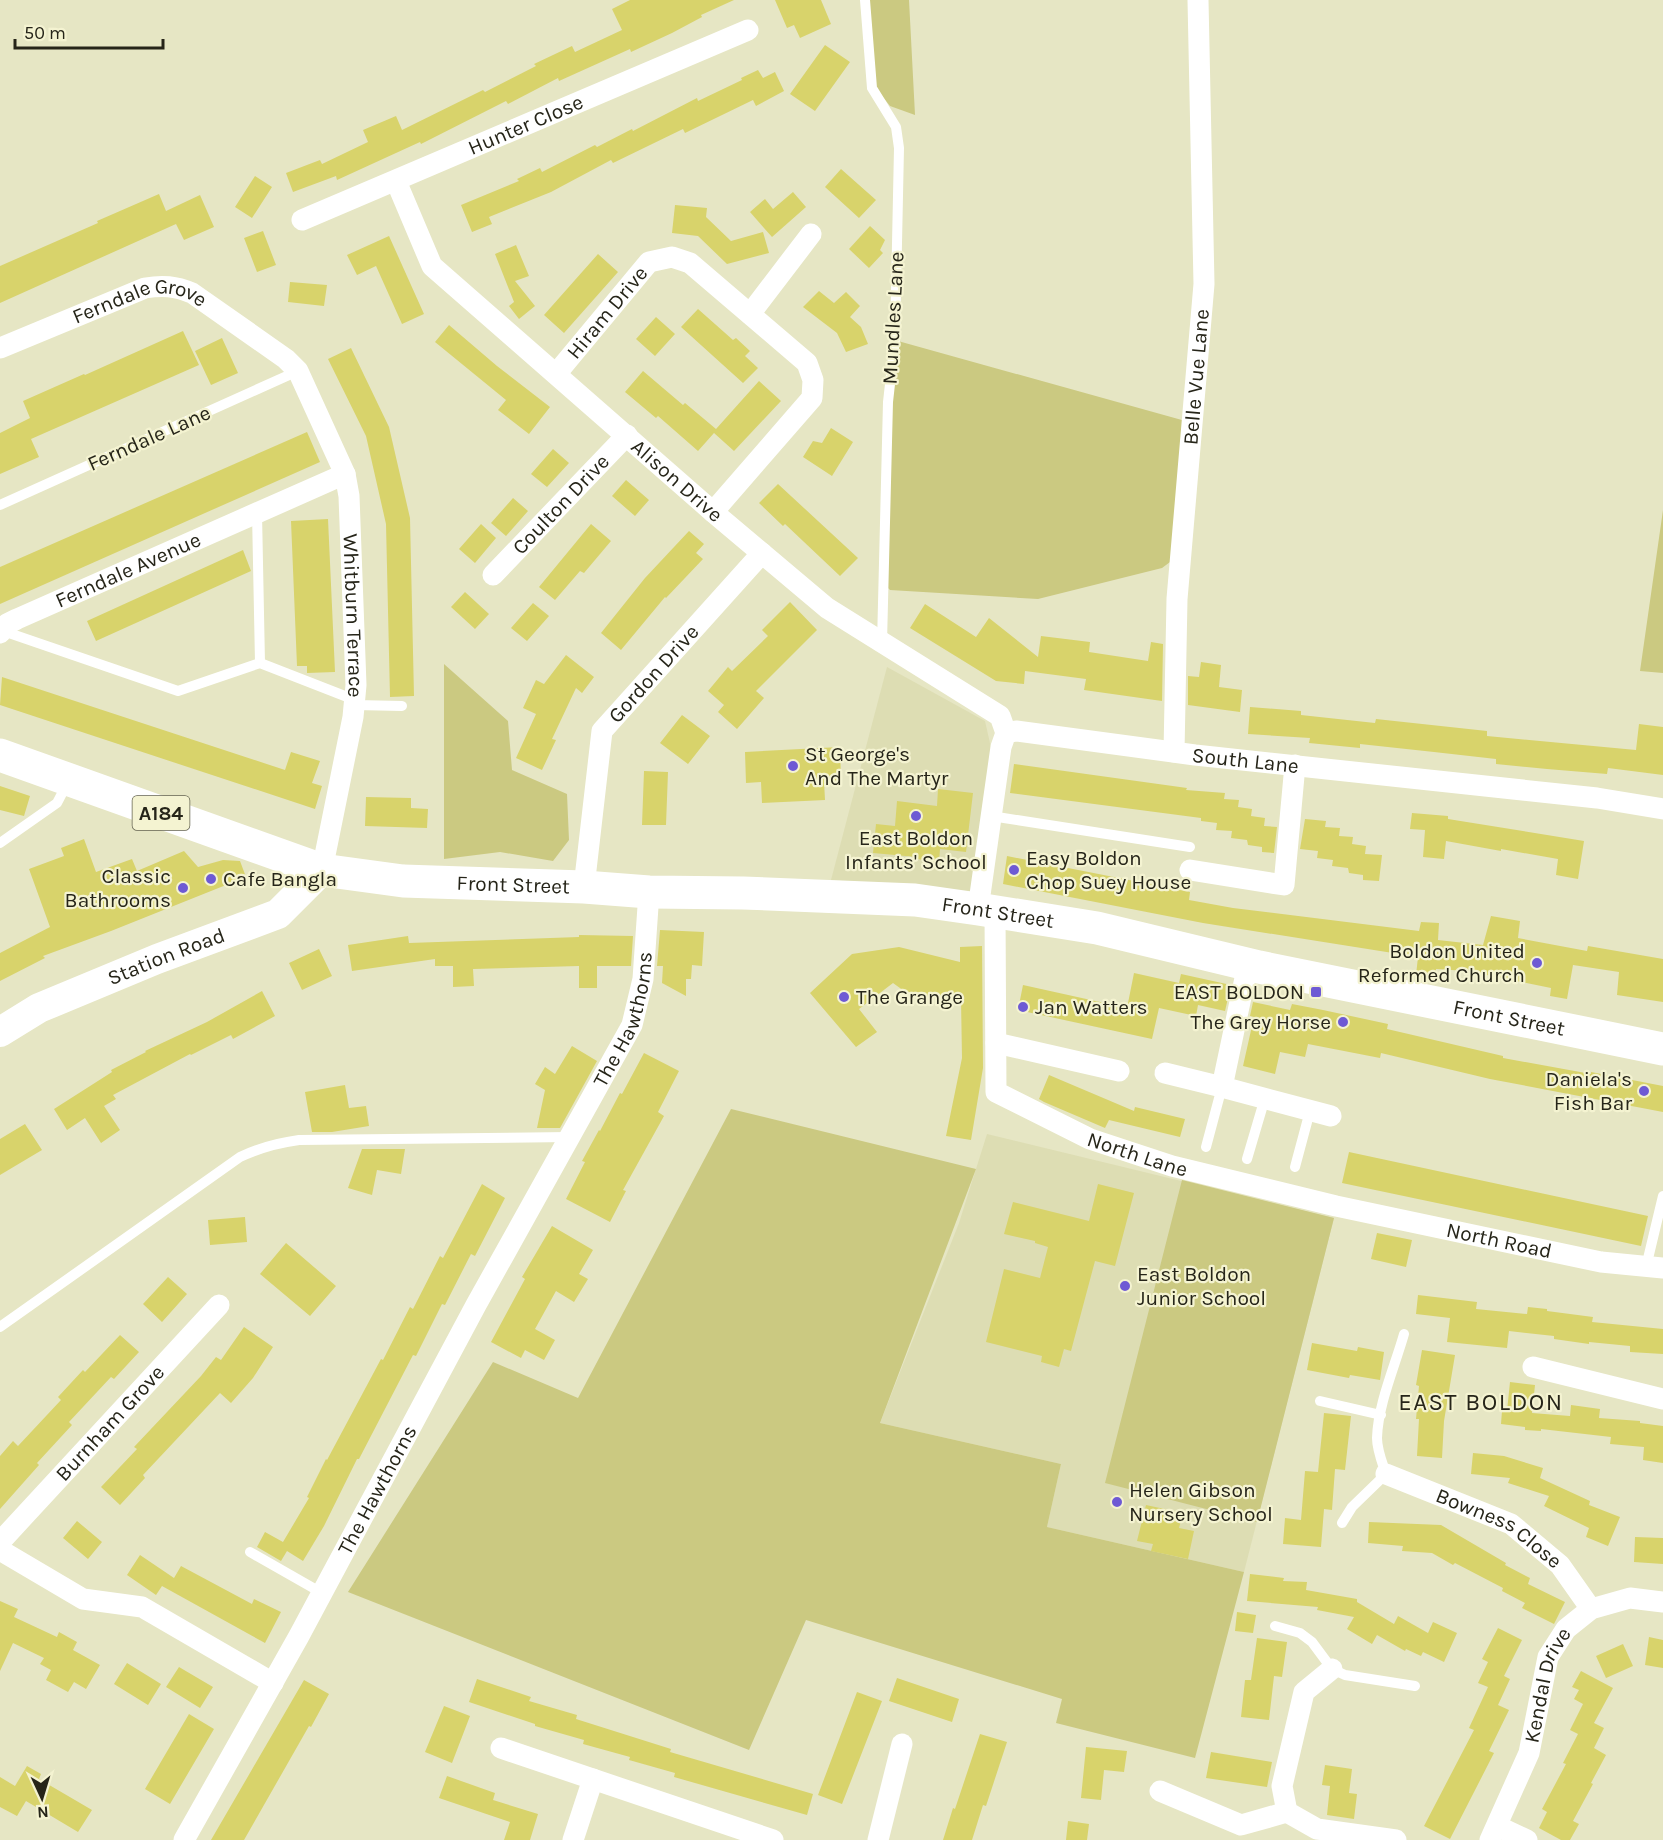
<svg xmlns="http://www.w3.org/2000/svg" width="1663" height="1840" viewBox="0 0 1663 1840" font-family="Karla,sans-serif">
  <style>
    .built { fill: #ddddb3 }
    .green { fill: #cbc981 }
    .building { fill: #d8d36b }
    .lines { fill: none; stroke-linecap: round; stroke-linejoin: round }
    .service { stroke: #fff; stroke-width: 10 }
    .minor { stroke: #fff; stroke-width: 21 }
    .secondary { stroke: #fff; stroke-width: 30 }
    .primary { stroke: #fff; stroke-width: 33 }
    .poi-dot { fill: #6e5ad4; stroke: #f4f3d1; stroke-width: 2 }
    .labels { text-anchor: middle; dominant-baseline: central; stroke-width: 4.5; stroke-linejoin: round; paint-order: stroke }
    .shield { fill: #f4f3d1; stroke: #646350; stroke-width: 1.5 }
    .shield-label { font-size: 20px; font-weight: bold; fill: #262519 }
    .street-label { font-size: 21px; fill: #262519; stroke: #f4f3d1 }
    .poi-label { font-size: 21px; fill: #262519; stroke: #f4f3d1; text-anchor: start }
    .quarter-label { font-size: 24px; letter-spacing: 1.5px; fill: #262519; stroke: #f4f3d1 }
  </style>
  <rect width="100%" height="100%" fill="#e6e6c4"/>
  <path class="built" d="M887,667l98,54 7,31 -17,140 -144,-12z
    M987,1134l347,84 -90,354 -197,-45 14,-63 -181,-41 79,-200z"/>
  <path class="green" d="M868,0h41l6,115 -25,-9 -15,-19z
    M898,341l291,81 -15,137 -12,9 -124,31 -148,-9 -4,-4 6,-181z
    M1663,510v163l-23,-2z
    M444,664l64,57 4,49 55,24 2,46 -16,21 -53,-9 -56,7z
    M731,1109l245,60 -96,254 181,41 -14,63 197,45 -49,186 -139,-35 6,-24 -256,-79 -57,130 -401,-158 145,-230 85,36z
    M1182,1180l152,38 -77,304 -152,-39z"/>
  <path class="building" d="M630,0h104l-33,15 1,2 -30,16 -41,19 -1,-3 -71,32 -1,-3 -50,26 -2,-3 -85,43 -1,-2 -83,38 -1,-4 -43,16 -7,-19 34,-13 2,4 46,-22 -5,-12 33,-14 6,14 81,-40 2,2 51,-26 -2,-2 38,-18 3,6 47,-22 -10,-21z
    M775,0h46l10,24 -31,14 -6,-13 -7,3z
    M825,45l25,17 -35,49 -25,-17z
    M758,70l5,8 12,-6 9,19 -28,15 -3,-6 -68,33 -2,-4 -70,34 -2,-3 -60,32 -62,25 3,7 -20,8 -11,-27 58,-24 -2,-2 23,-11 2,4 53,-27 2,2 35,-18 1,2 64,-33 1,3 44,-21 -1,-2z
    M841,169l35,31 -17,18 -34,-31z
    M255,176l17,11 -20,31 -17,-11z
    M793,192l13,15 -34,30 -22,-25 15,-13 8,10z
    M159,194l7,17 34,-16 14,32 -30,13 -8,-16 -176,79v-37l98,-43 -1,-2z
    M675,205l32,3 -1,9 25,24 32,-9 6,21 -42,11 -29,-28 -26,-3z
    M870,226l15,14 -5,10 3,3 -14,15 -20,-19z
    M263,231l13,34 -19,7 -13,-34z
    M389,236l35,78 -22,10 -26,-58 -19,9 -10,-20z
    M516,245l13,31 -14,5 20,25 -16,13 -10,-13 5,-4 -19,-48z
    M598,254l20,18 -54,61 -20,-18z
    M290,282l37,3 -3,21 -36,-4z
    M819,291l15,12 12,-11 14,14 -10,11 11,10 7,17 -22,8 -9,-19 -34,-26z
    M698,309l35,31 3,-2 14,13 -5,5 13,12 -15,15 -62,-56z
    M656,317l19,17 -20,22 -19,-17z
    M449,325l48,41 53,41 -21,27 -31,-24 8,-10 -71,-58z
    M183,331l16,34 -168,74 8,18 -39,17v-41l30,-15 -7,-17 61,-27 1,1z
    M222,338l16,35 -27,12 -16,-34z
    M351,348l38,79 21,91 4,178 -24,1 -4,-173 -20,-88 -38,-77z
    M643,371l40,34 2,-2 31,26 43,-48 22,20 -47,50 -20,-18 -16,18 -40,-35 -2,2 -31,-26z
    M831,428l22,14 -21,34 -29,-19 10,-16 9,2z
    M307,432l13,30 -320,142v-37z
    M553,449l16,14 -22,24 -16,-13z
    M626,480l23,20 -14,16 -23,-20z
    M778,484l80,74 -18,18 -55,-52 -2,2 -24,-23z
    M513,498l15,13 -22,25 -15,-13z
    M328,519l7,153 -28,1v-7h-10l-6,-145z
    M481,524l15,14 -21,25 -16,-14z
    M591,524l20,17 -27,32 -4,-2 -25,29 -16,-13z
    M689,531l15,13 -8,9 7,6 -37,39 -1,-1 -44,53 -20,-17 44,-55z
    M243,550l8,21 -155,70 -9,-20z
    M465,592l24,22 -14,15 -24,-22z
    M790,602l27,28 -61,61 8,7 -27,31 -19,-17 6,-7 -16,-14 20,-24 4,4 36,-35 -6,-6z
    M533,603l16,13 -22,25 -16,-13z
    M925,604l51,33 13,-19 49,39 3,-21 49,6 -1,10 59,9 3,-19 12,2 -1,57 -78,-11 2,-11 -61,-8 -1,13 -28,-3 -86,-53z
    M566,655l28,22 -12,16 -6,-5 -24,51 4,1 -14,30 -26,-12 20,-44 -13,-6 13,-28 8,4z
    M1201,662l20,3 -2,22 23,3 -2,22 -52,-7v-29l11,1z
    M2,677l283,93 6,-18 29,9 -8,22 10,3 -7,23 -315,-104z
    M1250,707l51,4v4l74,8 1,-4 111,12v5l149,14 3,-26 24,3v48l-55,-7 -1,6 -60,-5 -51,-5v-5l-62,-7 -74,-8v4l-51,-5 1,-5 -62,-4z
    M682,715l28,21 -22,28 -28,-21z
    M840,747l1,33 -17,1 1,19 -63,3 -1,-21 -15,1 -1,-31z
    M1014,764l173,24 -1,2 39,3 -1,6 15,1 -1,7 14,2 -1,7 14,2 -1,8 13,1 -3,26 -12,-1v-5l-14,-2 -1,-5 -16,-2 1,-7 -16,-1 1,-7 -16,-2v-3l-191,-25z
    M644,771l24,1 -2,53h-24z
    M0,786l30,10 -6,20 -24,-6z
    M938,789l35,4 -7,59 -26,-3 -1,13 -22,-3v-2l-44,-4 3,-29 19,2 2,-25 40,5z
    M366,797l45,1v10l17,1 -1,19 -62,-2z
    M1412,813l36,3v3l136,22 -6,38 -22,-4 2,-16 -57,-10v2l-55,-10 -2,18 -21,-2 2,-27 -15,-1z
    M1305,819l21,2 -1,6 15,1 -1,8 14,1 -1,7 14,2 -1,8 17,1 -3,26 -16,-1v-5l-14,-2 -1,-5 -16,-2 1,-6 -16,-2 1,-7 -18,-2z
    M84,839l12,33 36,-13 5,12 47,-20 14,16 25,-7 17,1 6,16 -135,54 -68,25 2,2 -45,23v-28l50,-26 -21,-58 35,-13 -3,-8z
    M1007,856l183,36 -1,8 44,8 186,23 2,-9 18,1 -1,17 45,5 8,-29 29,5 -2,17 69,13 1,-5 75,13v43l-46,-7 2,-23 -46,-7 -6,34 -17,-3 1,-8 -84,-17 -31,-2v11l-20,-5 2,-18 -215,-34 -200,-39z
    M660,930l44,2 -2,34 -10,-1 -1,14h-5v17l-24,-13 1,-17h-6z
    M579,935l54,1 -2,30h-34v22h-18v-22l-106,3 1,17 -21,1v-21h-18v-7l-83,12 -4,-26 60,-9 1,7 170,-6z
    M982,946l1,122 -12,72 -25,-4 16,-78 -1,-59 -50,-3 -18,-13 -34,26 18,23 -21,15 -46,-54 42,-39 47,-7 61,15v-15z
    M319,949l13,27 -30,14 -13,-27z
    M1134,973l45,10 2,-9 50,11 -6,26 -27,-6 -2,11 -37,-8 -7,31 -134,-29 5,-25 104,23z
    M262,991l13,25 -42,23 -2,-4 -40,20 -1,-1 -77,41 3,4 -12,7 16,24 -19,13 -16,-25 -18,12 -13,-21 58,-37 -1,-2 35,-18 -1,-1 62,-29z
    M1253,1002l37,8 2,-6 31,6 65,14 -1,5 116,27v2l88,16v-2l72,14v26l-173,-33 -109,-26 -1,5 -72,-14 -3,13 -25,-5 -5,22 -32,-8 11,-49 -4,-1z
    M572,1046l25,15 -37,67h-23l8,-38 -10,-6 10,-17 10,7z
    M644,1053l35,18 -21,41 6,4 -41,74 3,1 -16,31 -44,-23 19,-37 -3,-1 17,-31 1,1 20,-38 2,1z
    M1049,1075l85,36 1,-4 50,12 -5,18 -71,-17 -4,8 -61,-26 -5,-3z
    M345,1085l4,23 17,-2 3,20 -37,6h-20l-7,-40z
    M25,1124l17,26 -42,25v-36z
    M362,1149h43l-4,25 -24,-4 -5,25 -24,-7z
    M1349,1152l299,64 -7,30 -299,-63z
    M482,1184l23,14 -30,58 -4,-2 -26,51 -3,-1 -26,52 -3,-1 -54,104h-2l-33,67 -21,35 -16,-10 -6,10 -24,-14 8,-15 18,10 26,-44 -2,-1 19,-38 1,1 54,-101 2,1 27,-53 3,2 27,-53 3,2z
    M1098,1184l36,9 -19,73 -20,-5 -24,90 -7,-2 -5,18 -18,-5 1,-6 -56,-14 18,-73 36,9 8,-31 -13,-4v-2l-31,-7 9,-32 76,19z
    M245,1217l2,25 -37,3 -2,-25z
    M552,1226l41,24 -14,24 9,5 -14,23 -18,-11 -21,38 20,11 -11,20 -19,-10 -4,8 -30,-16 34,-63 -3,-2z
    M1377,1233l35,7 -6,27 -35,-8z
    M286,1243l50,43 -26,30 -50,-42z
    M168,1277l19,17 -25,28 -19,-18z
    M1418,1295l59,7 -1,7 51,5 1,-7 19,2v2l46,6 -1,5 71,7v25l-33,-2v-6l-41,-4v2l-35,-5v-3l-45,-5 -2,17 -60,-6 3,-24 -34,-4z
    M244,1327l29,20 -20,31 -22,25 -11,-10 -77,82 2,3 -25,27 -19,-18 36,-38 -3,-2 67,-71 15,-19 5,3z
    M120,1335l19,17 -25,27 -3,-2 -42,45 3,3 -35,38 2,2 -39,44v-53l13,-15 5,5 43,-46 -3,-3 25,-27 2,2z
    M1312,1343l45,8 1,-4 26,5 -4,28 -30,-5 -1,3 -42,-8z
    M1422,1350l33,5 -11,66 -2,37 -25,-2 2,-37h-3l3,-33 -3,-1z
    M1510,1382l25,3 -3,28 38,3 1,-11 29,4 -1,9 41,3v2l23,3v37l-20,-3 1,-13 -34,-3 1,-7 -70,-8v2l-16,-1v-3l-24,-3 1,-13h5z
    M1324,1413l27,3 -6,54 -10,-1 -3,41 -8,-1 -3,38 -38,-3 2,-26 16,2 4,-49 13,1z
    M1473,1453l31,3 39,12 -3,10 50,23 -1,4 31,12 -12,29 -22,-9 3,-9 -45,-22 5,-10 -41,-13 2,-5 -39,-4z
    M1146,1505l37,8 -4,15 15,3 -6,28 -37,-8 2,-7 -16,-3z
    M77,1521l25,21 -14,17 -25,-21z
    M1369,1522l72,3 65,38 -1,2 25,13 -2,6 37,18 -11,22 -32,-16 3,-5 -23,-12 1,-3 -48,-25 -2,2 -21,-12 -30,-2 1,-5 -35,-3z
    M1635,1537l28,1v26l-29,-2z
    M140,1555l34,23 7,-12 71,38 2,-5 27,13 -16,31 -103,-57 -6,9 -29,-20z
    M1250,1574l34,4 -1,3 24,1 -1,8 51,9v3l37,22 4,-8 30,17 5,-11 24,11 -13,29 -21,-10 -2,4 -15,-7 -1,2 -28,-16 -5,9 -25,-15 7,-12 -37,-7 1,-3 -71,-6z
    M0,1601l18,8 -4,8 43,20 2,-5 18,10 -4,8 27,15 -14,24 -12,-7 -6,10 -22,-12 5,-10 -11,-6 4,-6 -31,-15 -13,28z
    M1237,1612l19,3 -3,18 -18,-2z
    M1498,1628l24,12 -18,36 6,3 -12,26 11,5 -20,41 5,2 -44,86 -26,-13 50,-96 -5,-2 19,-41 -10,-4 10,-21 -6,-3z
    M1649,1637l14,3v28l-18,-3z
    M1257,1638l30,4 -5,35 -8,-1 -5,44 -28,-3 4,-37h6z
    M1623,1644l10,22 -27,12 -10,-22z
    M127,1663l34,21 -13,21 -34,-21z
    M179,1667l34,20 -13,21 -34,-21z
    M1581,1671l32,17 -19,35 10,5 -10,20 12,7 -15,28 2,1 -20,37 6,3 -9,16h-9l-22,-12 8,-16 -5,-3 24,-45 -3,-1 15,-29 -8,-4 13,-26 -9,-5 5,-9 -7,-3z
    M897,1678l62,21 -7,23 -63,-21z
    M477,1679l54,18 -2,4 48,14 -1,4 95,30 -1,3 143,42 -6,21 -133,-38 1,-4 -46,-13 1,-3 -47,-13 1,-4 -49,-14v-2l-66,-22z
    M304,1680l25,14 -18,33 -2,-1 -65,114h-33z
    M857,1692l25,9 -40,103 -24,-9z
    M444,1706l26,10 -18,47 -27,-11z
    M189,1714l25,15 -44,75 -25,-15z
    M980,1734l27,8 -21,64 -3,-1 -11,35h-29l10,-32 2,1z
    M1086,1747l41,4 -3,21 -20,-2 -3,30 -20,-2z
    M1211,1752l61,10 -5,25 -61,-9z
    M1325,1765l27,4 -3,24 8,1 -3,25 -27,-4 3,-29 -8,-1z
    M27,1766l14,8 -2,5 53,31 -14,22 -52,-31 -9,15 -17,-9v-30l15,9z
    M447,1776l48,17 -2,7 45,14 -8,26h-26l6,-18 -71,-24z
    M1068,1821l21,3 -2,16h-21z"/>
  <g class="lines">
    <path class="service" d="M865,0l7,88 24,39 3,21 -4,191 -7,63 -6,241
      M0,505l298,-134
      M257,513l3,150
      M0,630l178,61 82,-28 95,37
      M355,705l47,1
      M991,816l199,31
      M0,843l57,-40 11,-21
      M1206,1147l16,-60
      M1247,1159l18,-61
      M1295,1167l15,-56
      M1646,1267l17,-71
      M0,1327l240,-170c19,-9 37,-14 59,-17l271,-3
      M1320,1401l61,14
      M1342,1523l10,-16 34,-33c-4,-12 -9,-24 -9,-36 1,-34 18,-72 27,-104
      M250,1552l72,41
      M1275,1626l25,7 12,9 20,27 13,6 70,11"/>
    <g class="minor">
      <path id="s1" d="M396,181l36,85 281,246 114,96 173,108 6,17"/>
      <path id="s2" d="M302,220l446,-190"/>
      <path d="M750,314l61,-80"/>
      <path id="s3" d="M0,348l145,-60c18,-3 30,-2 47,5l94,66 12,12 47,103 4,22 7,189 -3,32 -31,153"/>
      <path id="s4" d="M556,374l93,-112 23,-5 18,6 117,100 6,17 -1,18 -99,114"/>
      <path id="s5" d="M493,575l134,-140"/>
      <path id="s6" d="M0,633l7,-9 10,-5 328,-145"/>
      <path id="s7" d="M1174,752l3,-153 27,-315 -6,-284"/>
      <path d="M1190,870l94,15 11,-120"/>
      <path id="s8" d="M584,887l18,-156 160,-178"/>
      <path id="s9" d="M978,909l23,-162 5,-14 10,-2 179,24 402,43 66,11"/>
      <path id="s10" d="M995,911l1,181 94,47 82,27 164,40 265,56 62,6"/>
      <path d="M1248,964l-26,123 109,29"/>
      <path d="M996,1043l123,28"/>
      <path d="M1165,1073l57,14"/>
      <path d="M1533,1367l130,32"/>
      <path id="s11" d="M1386,1474l125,50 49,41 31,44"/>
      <path id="s12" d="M0,1542l219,-237"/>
      <path d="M0,1550l83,49 59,8 131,76"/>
      <path d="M1332,1669l-28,23 -22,94 5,26 30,17 79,11"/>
      <path d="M501,1748l272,92"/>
      <path d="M1160,1791l81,34 46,-13"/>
      <path d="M1497,1826l30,14"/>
      <path id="s13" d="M184,1840l115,-204 177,-331 156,-280 11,-46 6,-87"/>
      <path d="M573,1840l20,-61"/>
      <path d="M878,1840l24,-96"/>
      <path id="s14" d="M1490,1840l39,-87 19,-96 18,-28 25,-20 39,-11 33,4"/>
    </g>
    <path class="secondary" id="s15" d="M0,1032l39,-24 118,-49 121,-45 44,-44"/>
    <path class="primary" id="s16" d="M0,755l322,115 81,11 181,6 65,5 94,1 172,7 63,9 119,19 162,39 404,82"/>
  </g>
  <g class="poi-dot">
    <circle cx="793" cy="766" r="6"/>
    <circle cx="916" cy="816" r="6"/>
    <circle cx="1014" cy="870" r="6"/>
    <circle cx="211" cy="879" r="6"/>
    <circle cx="183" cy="888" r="6"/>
    <circle cx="1537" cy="963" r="6"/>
    <rect x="1310" y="986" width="12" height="12" rx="3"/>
    <circle cx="844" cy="997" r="6"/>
    <circle cx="1023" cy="1007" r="6"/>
    <circle cx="1343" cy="1022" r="6"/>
    <circle cx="1644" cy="1091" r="6"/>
    <circle cx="1125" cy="1286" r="6"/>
    <circle cx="1117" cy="1502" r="6"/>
  </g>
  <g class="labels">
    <rect class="shield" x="132.5" y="796" width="57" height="34" rx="4.5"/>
    <g class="shield-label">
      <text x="161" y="813">A184</text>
    </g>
    <g class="street-label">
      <text stroke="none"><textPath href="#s2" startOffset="243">Hunter Close</textPath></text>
      <text stroke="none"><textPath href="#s4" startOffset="80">Hiram Drive</textPath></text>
      <text stroke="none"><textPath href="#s3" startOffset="150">Ferndale Grove</textPath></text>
      <text transform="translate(893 318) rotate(-87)">Mundles Lane</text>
      <text stroke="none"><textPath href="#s7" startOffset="376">Belle Vue Lane</textPath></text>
      <text transform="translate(149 438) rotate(-24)">Ferndale Lane</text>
      <text stroke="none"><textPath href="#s1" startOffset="418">Alison Drive</textPath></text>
      <text stroke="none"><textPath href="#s5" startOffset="98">Coulton Drive</textPath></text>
      <text stroke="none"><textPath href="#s6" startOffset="144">Ferndale Avenue</textPath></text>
      <text stroke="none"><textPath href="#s3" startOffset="592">Whitburn Terrace</textPath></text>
      <text stroke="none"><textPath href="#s8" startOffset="234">Gordon Drive</textPath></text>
      <text stroke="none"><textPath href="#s9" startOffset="420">South Lane</textPath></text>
      <text stroke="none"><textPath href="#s16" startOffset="534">Front Street</textPath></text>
      <text stroke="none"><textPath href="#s16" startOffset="1020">Front Street</textPath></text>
      <text stroke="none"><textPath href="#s15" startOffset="183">Station Road</textPath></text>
      <text stroke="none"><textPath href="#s13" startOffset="933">The Hawthorns</textPath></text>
      <text stroke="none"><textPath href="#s16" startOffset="1542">Front Street</textPath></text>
      <text stroke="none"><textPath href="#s10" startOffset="336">North Lane</textPath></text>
      <text stroke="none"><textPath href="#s10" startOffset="708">North Road</textPath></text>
      <text stroke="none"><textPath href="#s12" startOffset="162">Burnham Grove</textPath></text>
      <text stroke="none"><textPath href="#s13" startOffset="400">The Hawthorns</textPath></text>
      <text stroke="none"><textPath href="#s11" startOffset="126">Bowness Close</textPath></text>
      <text stroke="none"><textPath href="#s14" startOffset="166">Kendal Drive</textPath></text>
    </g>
    <g class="poi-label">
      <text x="805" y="754">St George's<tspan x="805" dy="24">And The Martyr</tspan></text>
      <text x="916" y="838" text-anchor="middle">East Boldon<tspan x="916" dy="24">Infants' School</tspan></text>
      <text x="1026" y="858">Easy Boldon<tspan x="1026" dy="24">Chop Suey House</tspan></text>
      <text x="171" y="876" text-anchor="end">Classic<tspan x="171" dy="24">Bathrooms</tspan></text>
      <text x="223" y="879">Cafe Bangla</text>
      <text x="1525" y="951" text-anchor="end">Boldon United<tspan x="1525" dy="24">Reformed Church</tspan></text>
      <text x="1304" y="992" text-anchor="end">EAST BOLDON</text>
      <text x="856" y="997">The Grange</text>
      <text x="1035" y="1007">Jan Watters</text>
      <text x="1331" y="1022" text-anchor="end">The Grey Horse</text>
      <text x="1632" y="1079" text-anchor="end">Daniela's<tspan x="1632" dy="24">Fish Bar</tspan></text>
      <text x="1137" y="1274">East Boldon<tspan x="1137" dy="24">Junior School</tspan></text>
      <text x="1129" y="1490">Helen Gibson<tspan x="1129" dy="24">Nursery School</tspan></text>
    </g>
    <g class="quarter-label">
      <text x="1481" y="1402">EAST BOLDON</text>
    </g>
  </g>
  <g transform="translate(42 1798) rotate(176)" stroke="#f4f3d1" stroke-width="4.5" paint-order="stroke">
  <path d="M0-4.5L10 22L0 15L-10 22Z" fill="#262519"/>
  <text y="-9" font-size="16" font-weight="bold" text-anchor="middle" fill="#262519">N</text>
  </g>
  <path d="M15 39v9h148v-9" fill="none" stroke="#262519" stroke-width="3"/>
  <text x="24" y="39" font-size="18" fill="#262519" stroke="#f4f3d1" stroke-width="4.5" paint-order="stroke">50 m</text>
</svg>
